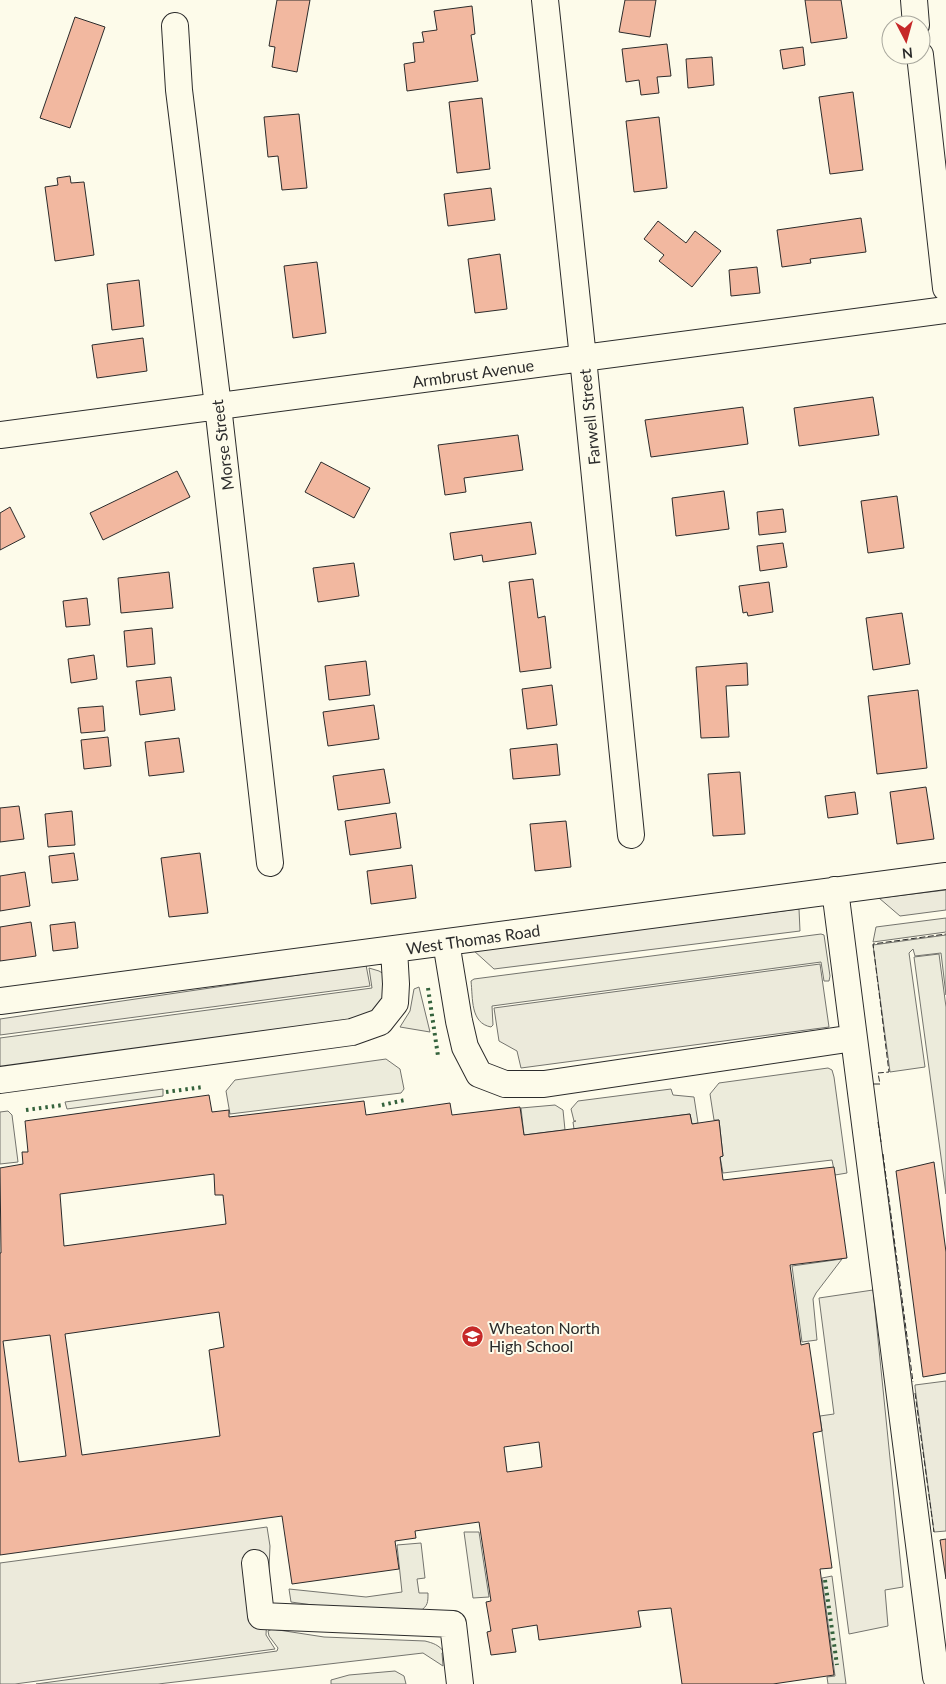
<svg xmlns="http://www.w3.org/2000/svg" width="946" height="1684" viewBox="0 0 946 1684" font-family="Lato,sans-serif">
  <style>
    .green { fill: #ecebdb; stroke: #74746e }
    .parking { fill: #eceadb; stroke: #74746e }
    .building { fill: #f2b8a0; stroke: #2b2b2b; fill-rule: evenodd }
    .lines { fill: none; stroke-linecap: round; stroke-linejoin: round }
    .minor-casing { stroke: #2b2b2b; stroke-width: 28 }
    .minor { stroke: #fdfbea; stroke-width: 26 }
    .hedge { stroke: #34623c; stroke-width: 4; stroke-dasharray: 2.5 4; stroke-linecap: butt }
    .fence { stroke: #2b2b2b; stroke-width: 1; stroke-dasharray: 6 2.5; stroke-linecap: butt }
    .labels { text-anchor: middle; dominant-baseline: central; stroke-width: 4; stroke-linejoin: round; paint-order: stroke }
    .street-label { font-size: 16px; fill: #2b2b2b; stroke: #fdfbea }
    .poi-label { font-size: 16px; fill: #2b2b2b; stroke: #fdfbea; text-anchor: start }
  </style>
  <rect width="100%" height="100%" fill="#fdfbea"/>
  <path class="green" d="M946,918v14l-73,10 3,-15z
    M821,934l3,1 6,41 -1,5h-5l-3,-19 -329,44 1,19 -2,2c-21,-4 -18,-29 -20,-46l3,-2z
    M946,935v60l-5,-42 -26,3 -2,-7 -4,4 16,114 -35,5 -17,-127z
    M939,954l7,53v187l-32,-237z
    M369,968l10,3 5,3 2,18 -15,26 -371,55v-35l372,-50z
    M419,987l11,45 -30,-5 10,-16 4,-22z
    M386,1059l14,10 4,20 -3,4 -171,21 -4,-23 9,-11z
    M828,1068l4,2 2,7 13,96 -12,2 -3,-15 -109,13 -3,-16 3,-1 -4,-36h-5l-4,-26 9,-11z
    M163,1089v7l-96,13 -2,-7z
    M671,1089l2,6 21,2 4,26 -6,1 -2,-10 -116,15 -1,-7 3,-1h-2l-3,-12 7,-8z
    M555,1105l8,5 2,20 -41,5 -3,-27z
    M8,1111l4,4 6,47 -18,2v-52z
    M842,1259l-26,34 -3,6 4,41 -15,2 -10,-76z
    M464,1532h15l10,65 -16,1z
    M421,1543l4,35 -8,1 2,14h9c0,9 0,13 -8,18l-93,-4 -36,-5 -2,-13 77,8 36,-5 -5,-47z
    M832,1576l14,108h-18l-1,-7 8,-1 -13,-98z
    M272,1629l52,8 101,4c8,2 14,4 19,11l-2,1 1,13 -20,-13 -265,31h-122l241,-33 1,-3 -9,-12 -1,-5z
    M395,1671l9,5 2,8h-75v-4l18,-5z"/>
  <path class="parking" d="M946,890v20l-46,6 -21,-18z
    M799,909l1,22 -306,38 -21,-19z
    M820,964l9,63 -308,41 -4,-17 -18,-10 -5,-33z
    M366,965l4,21 -370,49v-16z
    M873,1290l30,297 -18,3 3,36 -39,8 -29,-218 14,-2 -15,-116z
    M946,1381v150l-12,1 -19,-145v-2z
    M267,1527l3,19 -4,89 9,14 -260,35h-15v-121z"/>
  <path class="building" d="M277,0h33l-13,72 -25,-5 3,-20 -6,-1z
    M625,0h31l-6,37 -31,-5z
    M805,0h36l6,38 -36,5z
    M472,6l3,28 -4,1 7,46 -71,10 -3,-27 11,-2 -2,-19 11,-1 -2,-10 15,-2 -3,-19z
    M75,17l30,10 -35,101 -30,-10z
    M667,44l4,32 -14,1 2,16 -18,2 -2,-15 -13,2 -4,-33z
    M803,47l2,18 -22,4 -3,-19z
    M712,57l2,28 -26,3 -2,-29z
    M853,92l10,78 -33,4 -11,-77z
    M482,98l8,71 -33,4 -8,-71z
    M299,114l8,74 -25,2 -4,-34 -10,1 -4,-40z
    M659,117l8,71 -33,4 -8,-71z
    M70,176l1,7 13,-1 10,73 -39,6 -10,-74 13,-2 -1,-7z
    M491,188l4,32 -47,6 -4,-32z
    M861,218l5,34 -56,7 1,4 -29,4 -5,-37z
    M658,221l28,22 9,-12 26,20 -29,36 -33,-26 5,-6 -20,-16z
    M500,254l7,55 -32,4 -7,-54z
    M317,262l9,71 -33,5 -9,-72z
    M757,267l3,26 -29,3 -2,-26z
    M139,280l5,46 -32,4 -5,-46z
    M143,338l4,33 -50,7 -5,-33z
    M873,397l6,38 -80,11 -5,-38z
    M743,407l5,37 -97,13 -6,-37z
    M518,435l5,35 -59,8 2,14 -21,3 -7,-50z
    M321,462l49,26 -16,30 -49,-26z
    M177,471l13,26 -87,43 -13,-27z
    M724,491l5,38 -53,7 -4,-38z
    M897,496l7,52 -36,5 -7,-52z
    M10,507l15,30 -25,13v-37z
    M783,509l3,23 -27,3 -2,-23z
    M531,522l5,32 -53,8 -1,-7 -28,5 -4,-27z
    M783,543l4,24 -27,4 -3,-25z
    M354,563l5,33 -41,6 -5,-34z
    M169,572l4,36 -52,5 -3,-35z
    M533,579l5,39 7,-2 6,52 -31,4 -11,-90z
    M769,582l4,30 -25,4 -1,-4 -4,1 -4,-27z
    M87,598l3,27 -24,2 -3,-26z
    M902,613l8,51 -37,6 -7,-52z
    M152,628l3,36 -28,3 -3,-36z
    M94,655l3,24 -26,4 -3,-24z
    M366,661l4,34 -41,5 -4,-34z
    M747,663l1,22 -22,1 3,51 -28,1 -5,-71z
    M171,677l4,33 -35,5 -4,-34z
    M552,685l5,40 -30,4 -5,-40z
    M918,690l9,78 -50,6 -9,-78z
    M374,705l5,34 -51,7 -5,-34z
    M103,706l2,25 -24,2 -3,-25z
    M108,737l3,29 -27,3 -3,-29z
    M179,738l5,34 -35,4 -4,-34z
    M557,744l3,31 -47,4 -3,-30z
    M384,769l6,34 -52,7 -5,-34z
    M740,772l5,62 -32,2 -5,-62z
    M926,787l8,52 -37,5 -7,-52z
    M855,792l3,22 -30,4 -3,-22z
    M19,806l5,33 -24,3v-34z
    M72,811l3,34 -27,2 -3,-33z
    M396,813l5,35 -51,7 -5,-34z
    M566,821l5,46 -36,4 -5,-47z
    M74,853l4,27 -26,3 -3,-27z
    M200,853l8,60 -39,4 -8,-59z
    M412,865l4,33 -45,6 -4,-33z
    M25,872l5,34 -30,5v-35z
    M31,922l5,34 -36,5v-34z
    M75,922l3,26 -25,3 -3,-26z
    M209,1095l3,17 17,-2v7l135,-16 2,14 84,-12 2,12 68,-8 4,28 166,-21 2,10 27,-4 4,36 -3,1 3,23 111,-13 13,91 -57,7 11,80 8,-2 13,88 -9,2 19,135 -12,1 14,106 -61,9h-91l-11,-76 -33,3 3,16 -102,13 -2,-15 -25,4 4,23 -25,3 -4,-23 4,-1 -5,-29 5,-1 -12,-79 -64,9 1,7 -21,3 4,28 -107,15 -10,-68 -282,39v-302h1l-1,-85 23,-4 -1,-12h6l-3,-31zM214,1174l1,21h8l3,29 -162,22 -4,-52zM219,1312l5,35 -15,3 11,86 -138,19 -17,-121zM50,1335l16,121 -47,6 -16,-121zM539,1442l3,25 -35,5 -3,-25z
    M934,1162l12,90v121l-23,4 -27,-206z
    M946,1539v40l-6,-39z"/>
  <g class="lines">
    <defs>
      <path id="minor" d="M545,0l38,358 48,477
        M914,0l2,25
        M175,26l4,64 39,316 52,457
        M920,55l26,233
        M0,435l946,-125
        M835,890l101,787
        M446,942l13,79 6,26 14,27 26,10h39l310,-46
        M0,1001l946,-125
        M0,1080l352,-48 28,-10 15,-19 1,-19 -2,-35
        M255,1563l6,53 192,8 7,60"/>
    </defs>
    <use href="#minor" class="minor-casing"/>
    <use href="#minor" class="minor"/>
    <path class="hedge" d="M428,988l10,68
      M166,1092l37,-5
      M382,1105l23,-5
      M26,1110l37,-5
      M825,1580l12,85"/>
    <path class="fence" d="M874,1084h6l-2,-11 11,-1 -16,-128 73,-10
      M878,1122l3,20
      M883,1154l30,228
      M915,1393l19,139"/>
  </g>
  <defs>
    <symbol id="school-disc" viewBox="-11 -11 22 22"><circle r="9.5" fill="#c62828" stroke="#fdfbea"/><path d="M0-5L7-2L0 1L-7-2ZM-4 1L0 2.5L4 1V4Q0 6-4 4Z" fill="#fff"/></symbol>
  </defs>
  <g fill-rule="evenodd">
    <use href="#school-disc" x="460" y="1324" width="25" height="25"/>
  </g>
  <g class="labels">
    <g class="street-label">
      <text transform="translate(473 373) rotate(-8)">Armbrust Avenue</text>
      <text transform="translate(589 417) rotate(-96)">Farwell Street</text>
      <text transform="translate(222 445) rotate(-97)">Morse Street</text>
      <text transform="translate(473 939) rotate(-8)">West Thomas Road</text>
    </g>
    <g class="poi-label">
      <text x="489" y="1327">Wheaton North<tspan x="489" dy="18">High School</tspan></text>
    </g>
  </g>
  <g transform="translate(906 40) rotate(174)"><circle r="24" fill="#fdfbea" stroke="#a9a89e"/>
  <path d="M0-4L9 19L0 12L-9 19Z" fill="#c62828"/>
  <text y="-8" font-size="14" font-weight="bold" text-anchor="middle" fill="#2b2b2b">N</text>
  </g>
</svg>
